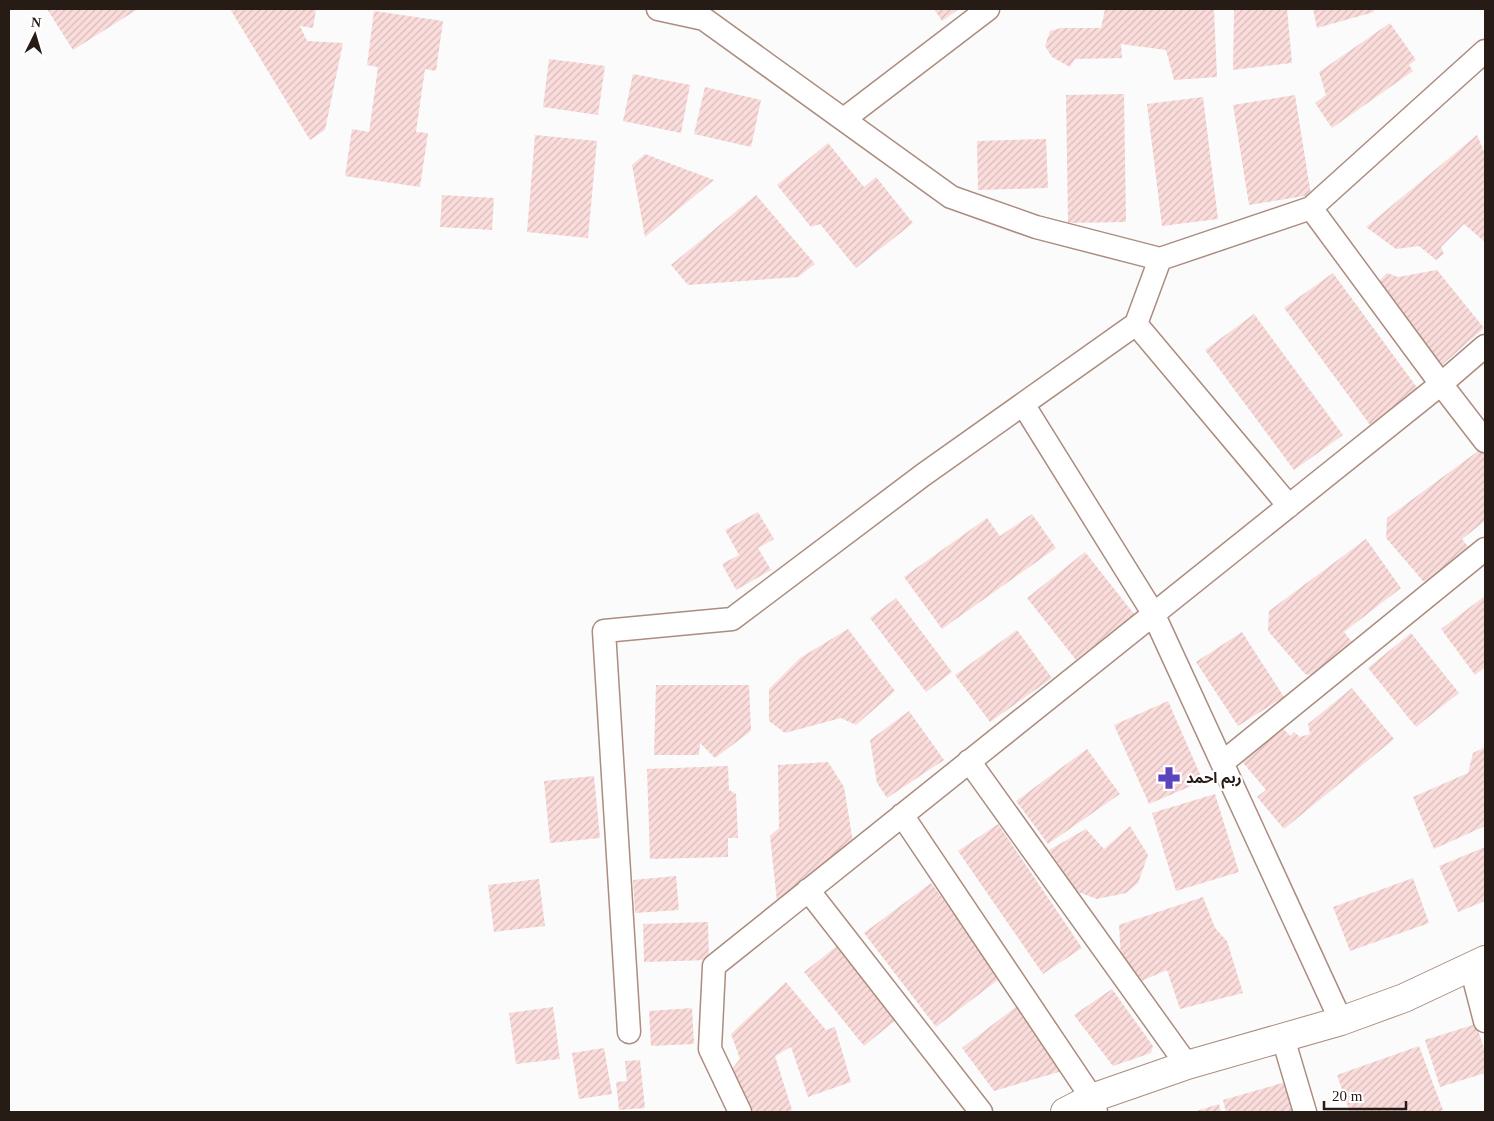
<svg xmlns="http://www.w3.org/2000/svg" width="1494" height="1121" viewBox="0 0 1494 1121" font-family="'Times New Roman','Noto Sans Arabic',serif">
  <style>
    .building { fill: url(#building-hatch) }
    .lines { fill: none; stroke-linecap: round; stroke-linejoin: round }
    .street-casing { stroke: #ab8c7f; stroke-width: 25 }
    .secondary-casing { stroke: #ab8c7f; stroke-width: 30 }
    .street { stroke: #fff; stroke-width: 22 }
    .secondary { stroke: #fff; stroke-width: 28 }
    .labels { text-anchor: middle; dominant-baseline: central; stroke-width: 4.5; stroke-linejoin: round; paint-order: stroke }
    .poi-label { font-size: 15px; font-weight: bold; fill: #271b16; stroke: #fff; text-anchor: start }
  </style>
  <defs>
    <pattern id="building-hatch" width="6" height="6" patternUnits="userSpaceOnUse" patternTransform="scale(1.25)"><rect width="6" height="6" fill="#fadcdb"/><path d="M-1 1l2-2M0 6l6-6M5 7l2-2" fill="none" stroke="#d6bcbb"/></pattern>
  </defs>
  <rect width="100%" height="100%" fill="#fbfbfb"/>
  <path class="building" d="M47,9h91l-65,41z
    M230,9h86l-3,19 -13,-2 7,15 36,2 -18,87 -15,10z
    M934,9h25l-17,12z
    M1105,9h109l3,68 -43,3 -8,-30 -45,-6 1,14 -47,1 -5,8 -18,-10 -7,-11 5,-15 11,-3h40z
    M1234,9h53l5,54 -59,7z
    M1313,9h60l1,3 -57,16z
    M374,11l69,10 -7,50 -11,-2 -9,63 12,1 -8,54 -75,-11 7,-47 17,3 9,-65 -11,-2z
    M1390,23l26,37 -7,5 4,6 -81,57 -17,-25 11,-8 -7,-23z
    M549,59l56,7 -7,49 -55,-8z
    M633,74l57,11 -9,48 -58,-12z
    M705,87l56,13 -10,47 -57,-13z
    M1124,94l2,128 -58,1 -2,-128z
    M1295,95l16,100 -62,10 -16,-100z
    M1203,97l15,122 -56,7 -15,-122z
    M535,135l62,6 -9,97 -61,-6z
    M1477,135l8,19v88l-21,-18 -23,23 3,7 -8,6 -17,-14 -23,3 -30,-22z
    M1046,139l2,49 -70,2 -1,-49z
    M828,143l36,44 12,-10 37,46 -57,45 -36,-44 -9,3 -34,-42z
    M645,154l69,26 -69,57 -13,-72z
    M442,195l52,3 -2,32 -52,-3z
    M756,195l59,69 -17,13 -110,8 -17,-20z
    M1437,270l47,58 -42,37 -64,-83 9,-9 11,4z
    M1333,273l88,120 -48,36 -89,-121z
    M1254,314l89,121 -49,35 -89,-120z
    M1485,446v75l-23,18 8,10 -38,34 -9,-2 -37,-43 1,-20z
    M758,512l16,27 -16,9 13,22 -35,20 -14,-26 17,-9 -14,-25z
    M1032,514l24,34 -114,81 -38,-52 83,-59 13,18z
    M1366,539l35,49 -57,44 8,10 -38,34 -9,-2 -37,-43 1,-20z
    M1085,552l49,62 -58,46 -49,-62z
    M1485,596v71l-10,8 -34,-46z
    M896,598l56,74 -26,20 -56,-74z
    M848,629l47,62 -39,34 -15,-7 -56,15 -16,-12v-32l31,-31z
    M1017,630l35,48 -62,44 -35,-47z
    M1242,632l42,65 -46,29 -42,-64z
    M1411,633l48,60 -43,34 -48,-59z
    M656,685h93l2,46 -36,27 -15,-15 -1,12h-45z
    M1352,688l42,51 -110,90 -27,-32 9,-7 -27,-32 41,-33 10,11 4,-4 6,5 10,-3 -2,-10z
    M1168,701l35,80 -54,23 -35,-79z
    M909,711l35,49 -57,38 -10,-15 -7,-43z
    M1485,747v79l-51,23 -21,-52 55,-24 5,-20z
    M1087,749l33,45 -72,50 -32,-43z
    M828,762l16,25 9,55 -76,60 -7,-66 9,-8 -1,-63z
    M728,766l1,24 7,4 2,44h-10v19l-78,2 -3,-90z
    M594,776l6,62 -50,5 -6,-62z
    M1215,794l24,78 -63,19 -24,-78z
    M998,824l84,124 -39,26 -85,-123z
    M1130,826l18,29 -10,28 -12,10 -29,6 -19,-7 -29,-42 37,-21 18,20z
    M1485,847v54l-27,11 -19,-46z
    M676,876l3,34 -44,3 -2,-33z
    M1413,878l16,45 -79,28 -17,-44z
    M539,879l6,47 -51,6 -6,-47z
    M931,883l71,94 -66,50 -72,-94z
    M1203,897l12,31 12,13 16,52 -63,16 -13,-39 -28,12 -18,-25 -2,-32z
    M708,922l1,38 -65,2 -1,-38z
    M837,946l59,74 -32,26 -60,-74z
    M786,982l40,48 9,-3 16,55 -43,15 -17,-50 -16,9 17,54 -5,2h-38l-17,-43 8,-10 -9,-25z
    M1112,989l41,57 -2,7 -38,13 -39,-51z
    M1025,1000l51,67 -82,24 -32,-43z
    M553,1007l7,52 -44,5 -7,-51z
    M692,1008l2,36 -43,2 -2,-35z
    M1476,1024l9,28v21l-45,14 -15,-47z
    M1419,1046l24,64 -5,2h-88l-13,-37z
    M604,1048l8,46 -33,5 -7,-46z
    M640,1060l5,48 -26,2 -3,-28 11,-1 -2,-20z
    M1289,1081l9,31h-72l-3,-12z
    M1219,1104l2,8h-28z"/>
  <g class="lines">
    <defs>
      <path id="street" d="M658,9l46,10 247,178 85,30 124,32 151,-51 130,176 -727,582 -4,83 30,63
        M844,119l144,-110
        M1311,208l174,-157
        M1136,324l153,182
        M1485,346l-44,38 44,57
        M1023,404l130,209 188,408
        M969,761l218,304
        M1222,763l263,-214
        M902,815l190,283 4,14
        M808,890l173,222
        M1471,967l14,54
        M629,1032l-25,-401 128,-12 191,-144 213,-151 24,-65
        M1283,1038l22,74"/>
      <path id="secondary" d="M1065,1112l27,-14 95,-33 154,-44 63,-23 81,-38"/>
    </defs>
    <use href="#street" class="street-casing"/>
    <use href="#secondary" class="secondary-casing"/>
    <use href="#street" class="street"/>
    <use href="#secondary" class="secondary"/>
  </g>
  <defs>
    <symbol id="pharmacy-bare" viewBox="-9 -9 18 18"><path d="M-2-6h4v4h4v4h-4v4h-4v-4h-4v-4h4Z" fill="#5c44bc" stroke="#fff" stroke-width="2.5" paint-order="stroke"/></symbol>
  </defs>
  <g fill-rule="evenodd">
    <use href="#pharmacy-bare" x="1153" y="762" width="32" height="32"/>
  </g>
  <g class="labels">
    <g class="poi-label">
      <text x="1186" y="778">ربم احمد</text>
    </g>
  </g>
  <rect width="1494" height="1121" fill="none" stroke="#271b16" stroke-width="20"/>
  <g transform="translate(35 35) rotate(5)" stroke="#ffffff" stroke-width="4" paint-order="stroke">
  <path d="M0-4L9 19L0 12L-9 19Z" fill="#271b16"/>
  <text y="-8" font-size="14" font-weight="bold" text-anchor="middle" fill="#271b16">N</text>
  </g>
  <path d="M1324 1101v8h82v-8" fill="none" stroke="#271b16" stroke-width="2.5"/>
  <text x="1332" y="1101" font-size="15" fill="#271b16" stroke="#ffffff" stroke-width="4" paint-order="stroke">20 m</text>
</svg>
